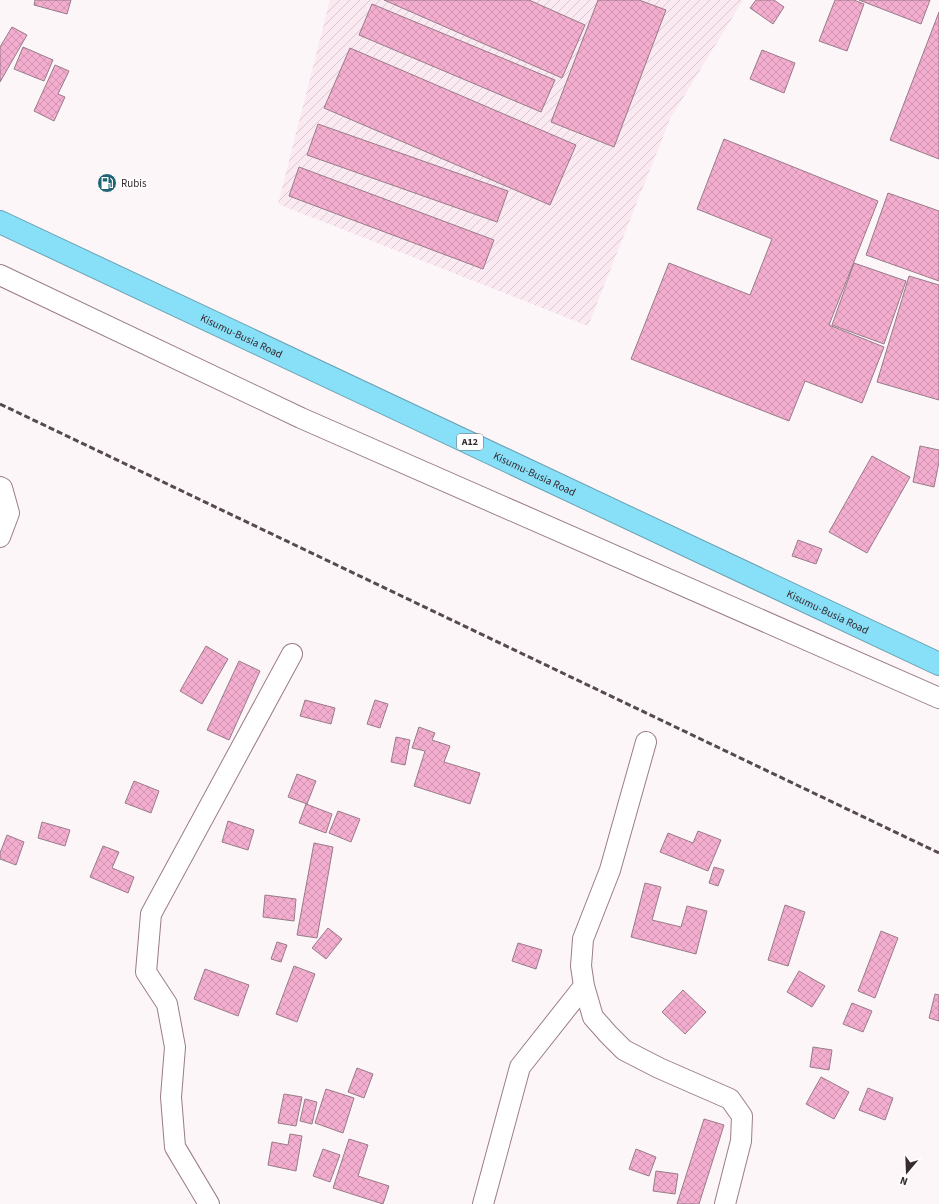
<svg xmlns="http://www.w3.org/2000/svg" width="939" height="1204" viewBox="0 0 939 1204" font-family="'Source Sans 3',sans-serif">
  <style>
    .industrial { fill: url(#industrial-furrows) }
    .building { fill: url(#building-cross-hatch); stroke: #987b88 }
    .lines { fill: none; stroke-linecap: round; stroke-linejoin: round }
    .street-casing { stroke: #9a7d8a; stroke-width: 22 }
    .highway-casing { stroke: #6ba1b2; stroke-width: 24 }
    .street { stroke: #fff; stroke-width: 20 }
    .highway { stroke: #87e0f8; stroke-width: 22 }
    .rail { stroke: #554a4e; stroke-width: 3; stroke-dasharray: 6 3; stroke-linecap: butt }
    .labels { text-anchor: middle; dominant-baseline: central; stroke-width: 3.5; stroke-linejoin: round; paint-order: stroke }
    .shield { fill: #fff; stroke: #736b6e; stroke-width: 1 }
    .shield-label { font-size: 10px; font-weight: bold; fill: #372b30 }
    .poi-label { font-size: 11px; fill: #372b30; stroke: #fff; text-anchor: start }
    .street-label { font-size: 11px; fill: #372b30; stroke: #fff }
  </style>
  <defs>
    <pattern id="industrial-furrows" width="10" height="10" patternUnits="userSpaceOnUse"><rect width="10" height="10" fill="#fae9f1"/><path d="M-1 1l2-2M0 10L10 0M9 11l2-2" fill="none" stroke="#d7c8cf"/></pattern>
    <pattern id="building-cross-hatch" width="8" height="8" patternUnits="userSpaceOnUse"><rect width="8" height="8" fill="#f3adcf"/><path d="M0 0l8 8M0 8l8-8" fill="none" stroke="#d195b2"/></pattern>
  </defs>
  <rect width="100%" height="100%" fill="#fdf6f9"/>
  <path class="industrial" d="M330,0h413l-73,119 -82,207 -310,-122z"/>
  <path class="building" d="M35,0h36l-4,14 -33,-9z
    M384,0h145l56,25 -23,53z
    M598,0h41l27,10 -52,137 -63,-25z
    M756,0h18l10,7 -11,17 -23,-16z
    M835,0h19l10,4 -17,47 -28,-10z
    M859,0h71l-9,24z
    M372,4l183,76 -14,32 -182,-77z
    M939,12v147l-49,-19z
    M12,27l15,8 -27,47v-35z
    M23,47l30,13 -9,21 -30,-12z
    M350,48l226,97 -26,60 -226,-97z
    M762,50l33,13 -11,30 -34,-14z
    M55,65l14,6 -11,23 7,3 -11,24 -20,-10z
    M318,124l190,67 -11,31 -190,-67z
    M724,139l154,62 -49,124 55,22 -22,56 -57,-22 -16,40 -158,-62 38,-96 81,32 22,-56 -75,-30z
    M299,167l195,73 -11,29 -194,-73z
    M888,193l51,18v70l-73,-26z
    M854,263l52,18 -22,63 -52,-19z
    M909,276l30,9v115l-62,-18z
    M920,446l19,4v12l-5,25 -21,-5z
    M872,456l38,21 -43,76 -38,-21z
    M798,540l24,9 -6,15 -24,-8z
    M206,646l22,13 -26,45 -22,-13z
    M239,661l21,10 -31,69 -22,-10z
    M305,700l30,8 -4,16 -31,-8z
    M375,700l13,4 -8,24 -13,-4z
    M419,727l16,6 -3,7 18,6 -6,16 36,11 -10,31 -56,-18 11,-35 -13,-3z
    M396,737l14,3 -5,25 -14,-3z
    M297,774l19,7 -9,23 -19,-7z
    M134,781l25,10 -8,22 -26,-10z
    M306,804l26,10 -6,19 -27,-10z
    M338,811l22,8 -9,23 -22,-9z
    M228,821l26,9 -6,20 -26,-8z
    M42,822l28,8 -5,16 -27,-8z
    M698,831l23,9 -13,31 -48,-19 8,-19 25,10z
    M7,835l17,7 -8,23 -16,-6v-6z
    M314,843l19,4 -16,91 -20,-3z
    M103,846l16,6 -7,16 22,9 -6,16 -38,-16z
    M714,867l10,3 -6,16 -9,-3z
    M645,883l16,4 -9,33 29,7 6,-21 20,5 -11,43 -65,-17z
    M265,895l31,4 -2,22 -31,-4z
    M785,905l20,7 -17,54 -20,-6z
    M328,928l14,11 -16,20 -14,-11z
    M881,931l17,7 -23,60 -17,-7z
    M277,942l10,3 -6,17 -10,-3z
    M518,943l24,7 -6,19 -24,-8z
    M294,966l21,8 -18,48 -21,-8z
    M205,969l44,16 -11,31 -44,-17z
    M799,971l26,15 -13,21 -25,-15z
    M683,990l23,22 -21,22 -23,-22z
    M935,994l4,1v26l-10,-3z
    M852,1003l20,8 -9,21 -20,-8z
    M813,1047l19,3 -3,20 -19,-3z
    M357,1068l16,6 -9,24 -16,-6z
    M821,1077l28,15 -15,27 -28,-15z
    M868,1088l25,10 -8,22 -26,-10z
    M326,1089l28,9 -11,35 -28,-10z
    M284,1094l18,3 -6,29 -18,-3z
    M305,1099l12,3 -5,22 -12,-3z
    M704,1119l20,6 -25,79h-22z
    M290,1134l12,2 -6,35 -28,-6 4,-23 16,3z
    M349,1139l19,6 -10,31 31,10 -6,18 -50,-16z
    M323,1149l17,6 -10,27 -17,-6z
    M636,1149l20,8 -7,19 -20,-7z
    M656,1171l22,3 -3,20 -22,-3z"/>
  <g class="lines">
    <defs>
      <path id="street" d="M0,275l301,143 638,280
        M0,487l2,1 7,25 -9,24
        M646,742l-36,128 -27,69 -2,27 3,20 9,31 15,17 16,16 35,18 71,31 12,17 -1,25 -16,63
        M209,1204l-34,-57 -4,-50 4,-50 -8,-43 -21,-32 5,-58 141,-260
        M483,1204l37,-137 64,-81"/>
      <g id="highway">
        <path id="s1" d="M0,222l939,442"/>
      </g>
    </defs>
    <use href="#street" class="street-casing"/>
    <use href="#highway" class="highway-casing"/>
    <use href="#street" class="street"/>
    <use href="#highway" class="highway"/>
    <path class="rail" d="M0,404l939,449"/>
  </g>
  <defs>
    <symbol id="fuel-disc" viewBox="-11 -11 22 22"><circle r="9.5" fill="#1e6474" stroke="#fff"/><path d="M-5.5-6h7V0h2V4h1.3V-2.5L3-4.5l.8-.8L6-3V5H2.5V1h-1V6h-7ZM-4.2-4.7v3.2H.2V-4.7Z" fill="#fff"/></symbol>
  </defs>
  <g fill-rule="evenodd">
    <use href="#fuel-disc" x="96" y="172" width="22" height="22"/>
  </g>
  <g class="labels">
    <rect class="shield" x="457" y="434" width="26" height="16" rx="3"/>
    <g class="shield-label">
      <text x="470" y="442">A12</text>
    </g>
    <g class="poi-label">
      <text x="121" y="183">Rubis</text>
    </g>
    <g class="street-label">
      <text stroke="none"><textPath href="#s1" startOffset="267">Kisumu-Busia Road</textPath></text>
      <text stroke="none"><textPath href="#s1" startOffset="591">Kisumu-Busia Road</textPath></text>
      <text stroke="none"><textPath href="#s1" startOffset="915">Kisumu-Busia Road</textPath></text>
    </g>
  </g>
  <g transform="translate(907 1172) rotate(199)" stroke="#ffffff" stroke-width="3" paint-order="stroke">
  <path d="M0-3L7 15L0 10L-7 15Z" fill="#372b30"/>
  <text y="-6" font-size="11" font-weight="bold" text-anchor="middle" fill="#372b30">N</text>
  </g>
</svg>
